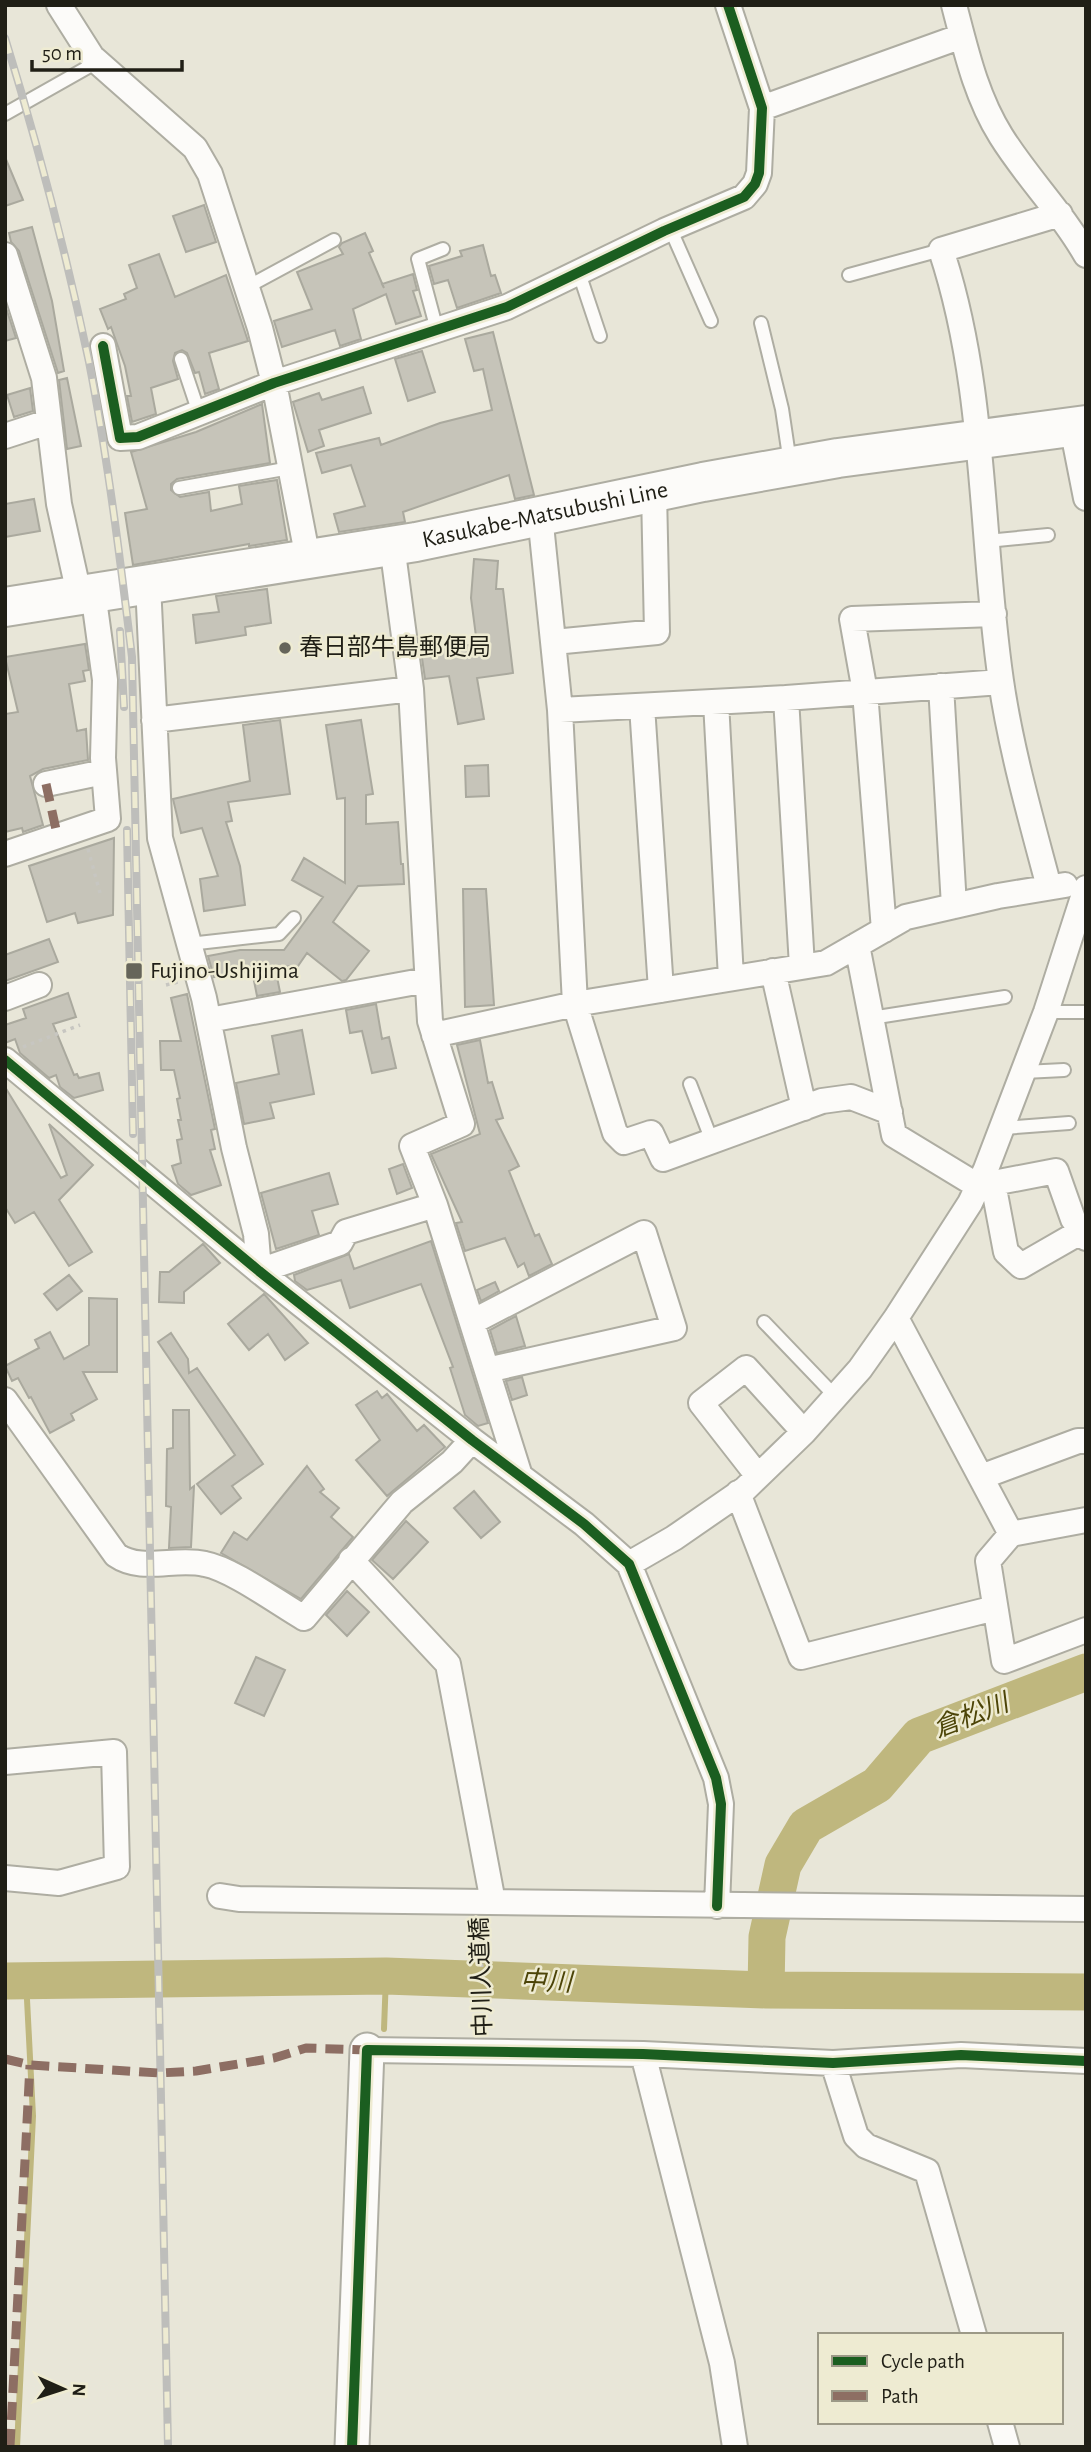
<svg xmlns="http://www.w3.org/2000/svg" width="1091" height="2452" viewBox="0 0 1091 2452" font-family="'Alegreya Sans','Noto Sans JP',sans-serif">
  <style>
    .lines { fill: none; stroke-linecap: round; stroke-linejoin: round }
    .stream { stroke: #bfb77e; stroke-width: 6 }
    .river { stroke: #bfb77e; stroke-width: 37 }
    .building { fill: #c6c4b9; stroke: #aaa99e; stroke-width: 2 }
    .lane-casing { stroke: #aeada2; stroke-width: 16 }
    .street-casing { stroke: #aeada2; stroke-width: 28 }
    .secondary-casing { stroke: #aeada2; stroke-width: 37 }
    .primary-casing { stroke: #aeada2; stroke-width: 42 }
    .path { stroke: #c7c6c1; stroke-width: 3.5; stroke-dasharray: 3.5 5; stroke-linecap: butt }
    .lane { stroke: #fcfbf9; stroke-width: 12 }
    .street { stroke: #fcfbf9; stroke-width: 24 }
    .secondary { stroke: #fcfbf9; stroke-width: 33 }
    .primary { stroke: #fcfbf9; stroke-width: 38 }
    .rail-casing { stroke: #bebebb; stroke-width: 8 }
    .rail { stroke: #eeebd2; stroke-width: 5; stroke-dasharray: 16; stroke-linecap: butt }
    .quiet { stroke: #8d6e63; stroke-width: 9; stroke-dasharray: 18 9; stroke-linecap: butt }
    .cycleway-casing { stroke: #eeebd2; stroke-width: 15 }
    .cycleway { stroke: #1b5e20; stroke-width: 10 }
    .poi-dot { fill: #66655a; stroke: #eeebd2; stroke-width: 2.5 }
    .labels { text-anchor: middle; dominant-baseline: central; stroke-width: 5; stroke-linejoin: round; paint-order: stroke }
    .street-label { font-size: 24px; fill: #201f16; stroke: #eeebd2 }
    .poi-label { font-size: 24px; fill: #201f16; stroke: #eeebd2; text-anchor: start }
    .water-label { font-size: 26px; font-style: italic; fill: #4c4407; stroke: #eeebd2 }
  </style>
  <rect width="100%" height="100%" fill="#e8e6d8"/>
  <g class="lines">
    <path class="stream" d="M384,2029l2,-53
      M17,2447l16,-331 -7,-136"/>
    <path class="river" d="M5,1981l381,-5 380,14 320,2
      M766,1990l1,-53 16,-72 23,-39 71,-41 42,-49 167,-64"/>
  </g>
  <path class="building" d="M5,157l18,43 -18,6z
    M204,205l12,37 -30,10 -13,-36z
    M32,227l20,74 12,70 -6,2 -39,-122 -8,-9 -2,-9z
    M365,233l8,18 -4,2 15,35 -2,-4 31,-10 4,16 -4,1 8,25 -25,8 -10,-30 -33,15 8,30 -21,7 -5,-16 -53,17 -8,-26 38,-12 -15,-37 46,-18 -4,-7 3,-4z
    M483,245l8,31 4,-1 6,18 -44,15 -9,-28 -14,4 -5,-18 33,-10 -2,-5z
    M159,254l16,43 51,-22 22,66 -39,12 10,36 -14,5 -6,-22 -4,1 -8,-20 -5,-3 -7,3 -2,8 5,18 -27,9 5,26 -24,8 -5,-26h4l-6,-30 -14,-39 -3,2 -8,-20 26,-10 -2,-5 13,-6 -8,-23z
    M5,305l11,33 -11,3z
    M493,332l41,163 -19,4 -6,-24 -106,37 2,10 -66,10 -5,-18 31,-8 -14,-41 -29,8 -6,-20 63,-15 2,7 59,-22 52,-13 -9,-41 -9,2 -9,-32z
    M422,351l13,41 -27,9 -13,-42z
    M67,378l14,68 -14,3 -8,-69z
    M363,387l8,26 -52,17 5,16 -16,6 -15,-50 26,-9 3,7z
    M30,388l3,23 -19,6 -7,-22z
    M262,404l8,59 -93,16 -6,5v6l9,7 29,-5 2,19 31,-7 -3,-18 38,-6 10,60 -38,6v-2l-116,21 -8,-52 22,-4 -16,-57 65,-20z
    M34,499l6,32 -35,6v-33z
    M474,559l24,2 -2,28h7l10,84 -36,5 7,41 -26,5 -9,-48 -24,3 -4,-28 56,-7 -6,-46z
    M267,589l4,34 -26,4 1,8 -50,8 -3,-28 26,-3 -3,-16z
    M85,644l4,26 -6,1 2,10 -16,3 8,47 9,-2 2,31 -45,9 -13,7 13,49 -20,7 -1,-4 -17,4v-118l13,-2 -13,-55z
    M280,720l10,74 -62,8 4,19 -6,1 14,44 5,39 -41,6 -4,-32 18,-3 -16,-48 -21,5 -8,-34 77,-18 -7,-56z
    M361,720l12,74 -7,1v29l32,-2 3,42h2l1,20 -46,2 -25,36 36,29 -23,29 -4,1 -35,-28 -9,13 -23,1 5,25 -23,4 -5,-25 -38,6 -6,-21 32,-6h44l39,-53 -31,-17 12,-22 41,25v-85l-8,1 -11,-74z
    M488,765l1,31 -23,1 -1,-31z
    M114,838l-1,77 -35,8 -3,-10 -28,9 -18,-56z
    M463,889h23l8,116 -29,2z
    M49,939l9,23 -53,19v-26z
    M68,993l8,24 -23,7 21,51 3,-1 2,4 20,-5 4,17 -29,8 -14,-11 -4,-12 -7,3 -29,-25 -5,-14 -10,4v-18l21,-7 -3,-9z
    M187,994l28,135 -4,1 4,19 -5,1 11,35 -30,10 -13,-11 -6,-18 9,-3 -4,-23 5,-1 -4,-19h3l-4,-21 3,-1 -6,-28h-13l-1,-29h21l-10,-43z
    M376,1004l6,35 7,-2 7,31 -24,5 -10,-42 -12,2 -4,-23z
    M302,1030l12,64 -44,9 4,15 -30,6 -8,-41 43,-9 -7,-38z
    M480,1040l8,43 4,-1 11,36 -7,2 23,46 -10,5 26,65 4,-2 13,30 -23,12 -5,-13 -6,4 -13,-29 -40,13 -9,-28 6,-1 -31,-68 49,-20 -23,-89z
    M5,1087l56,91 6,-3 -18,-51 44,41 -34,35 33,52 -23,14 -35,-54 -19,11 -10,-16z
    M403,1164l9,24 -15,6 -8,-25z
    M329,1173l9,31 -26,7 7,24 -43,14 -15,-56z
    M431,1241l57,182 -10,3 -13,-11 -15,-47 3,-1 -32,-83 -71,24 -9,-28 -34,10 -12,-9 -1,-6 55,-21 5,15z
    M203,1244l17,19 -36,29v11l-25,-1 1,-30h9z
    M69,1275l13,16 -25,19 -13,-16z
    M495,1282l4,9 -18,10 -4,-11z
    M264,1294l44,49 -23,17 -17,-26 -19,16 -21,-26z
    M89,1298l28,1v73h-34l14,27 -26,15 3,6 -24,13 -19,-36 -2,1 -11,-20 -6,3 -7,-15 34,-18 -4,-8 15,-8 14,27 25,-14z
    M516,1316l9,30 -28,7 -7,-23z
    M171,1333l17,26 1,14 8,-5 66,96 -31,22 9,12 -20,16 -24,-30 38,-29 -77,-113z
    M522,1377l5,18 -15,5 -6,-19z
    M377,1391l5,7 5,-4 30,37 7,-6 21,22 -58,49 -31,-36 24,-20 -24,-35z
    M173,1410h16l1,79 4,-3 -3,61 -22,1 2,-41 -5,-1 1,-57 6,-1z
    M307,1466l17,23 -4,3 19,16 -8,9 22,20 -52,62 -80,-46 13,-21 13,8z
    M474,1491l26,31 -19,16 -27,-30z
    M406,1521l22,21 -35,37 -21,-19z
    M347,1591l22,21 -22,24 -21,-21z
    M256,1657l29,13 -21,46 -29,-13z"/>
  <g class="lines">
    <defs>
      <path id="lane" d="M5,114l92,-52
        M670,228l41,93
        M579,273l21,63
        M849,275l92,-25
        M247,287l87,-47
        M761,323l21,86 8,54
        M437,330l-19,-71 25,-10
        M181,359l18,54
        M179,488l111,-20
        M987,541l61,-6
        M189,944l90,-10 15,-16
        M1046,1012h39
        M871,1018l134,-21
        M1024,1072l40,-2
        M690,1084l22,57
        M1004,1128l65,-5
        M764,1322l71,74"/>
      <path id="street" d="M59,5l33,52 103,91 15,26 50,154 14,55 34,176
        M954,5c12,46 22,91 47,131 26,42 61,76 85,119
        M762,108l200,-72
        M5,255l39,123 15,126 20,90
        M103,346l17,92 18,-1 136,-54 233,-76 157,-76 80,-34 11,-13 4,-11 3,-65 -34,-103
        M1072,427l14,71
        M5,436l43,-14
        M540,515l20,195 15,294 40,129 9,9 27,-9 12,26 159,-58 29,-4 39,15
        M148,584l12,254 44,160 30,150 22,86 3,37
        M554,642l103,-10 -3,-140
        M941,686l13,220
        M786,698l16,268
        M716,702l15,276
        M642,706l19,284
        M560,710l226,-12 215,-16
        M154,720l257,-31
        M46,784l58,-12
        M5,854l103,-35 -5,-61 2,-78 -12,-88
        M1049,887c-18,-68 -38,-137 -48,-206 -21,-143 -14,-293 -60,-431l119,-36
        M884,930l-19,-238 -13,-73 142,-5
        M857,945l37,190 84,51 78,-15 17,48 13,19
        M773,971l31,137
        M5,998l34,-13
        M209,1020l218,-40
        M434,1035l141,-31 251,-41 80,-46 92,-21 67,-11
        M5,1060l254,211 213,169 112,84 45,40 87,214 5,26 -4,102
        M993,1183l13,69 15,14 61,-35
        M435,1205l85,271
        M259,1271l81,-28 6,-11 89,-27 -23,-59 50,-22 -32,-103 -19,-332 -19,-144
        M896,1318l115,216
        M472,1322l172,-89 30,95 -187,42
        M5,1400l111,155c26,18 59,2 89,9 27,5 73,39 99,54l98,-116 50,-40 20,-22
        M758,1476l-57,-73 45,-35 58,64
        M981,1477l97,-36h8
        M738,1493l63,164 194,-49
        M1086,1520l-75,14 -23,27 16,100 82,-31
        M351,1560l97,104 45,238
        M629,1564l45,-26 71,-49 59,-57 56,-63 36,-51 74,-115 16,-34 60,-157 40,-124
        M5,1762l109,-10 3,115 -58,16 -54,-5
        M220,1896l19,3 847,10
        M367,2050l276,4 190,9 128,-8 125,6
        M643,2054l79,309 13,84
        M833,2063l23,73 10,10 61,25 47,164
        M1000,2422l7,25"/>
      <path id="secondary" d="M352,2447l15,-397"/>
      <g id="primary">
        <path id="s1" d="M5,607l411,-65 287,-60 135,-24 248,-33"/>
      </g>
    </defs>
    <use href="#lane" class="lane-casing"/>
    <use href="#street" class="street-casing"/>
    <use href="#secondary" class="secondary-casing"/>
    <use href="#primary" class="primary-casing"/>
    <path class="path" d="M88,849l12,44
      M166,985l12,-3
      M23,1047l57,-22
      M480,1921l4,108"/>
    <use href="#lane" class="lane"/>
    <use href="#street" class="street"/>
    <use href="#secondary" class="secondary"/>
    <use href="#primary" class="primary"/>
    <defs>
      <path id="rail" d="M5,38c33,107 61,215 84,324 19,98 31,196 43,295l36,1790
        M120,631l4,76
        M127,830l6,304"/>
    </defs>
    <use href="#rail" class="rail-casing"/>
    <use href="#rail" class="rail"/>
    <path class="quiet" d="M46,784l11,50
      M5,2059l25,6 129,8 37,-2 78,-13 32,-10 61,2
      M10,2447l20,-382"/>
    <defs>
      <path id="cycleway" d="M103,346l17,92 18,-1 136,-54 233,-76 157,-76 80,-34 11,-13 4,-11 3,-65 -34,-103
        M5,1060l254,211 213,169 112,84 45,40 87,214 5,26 -4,102
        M352,2447l15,-397 276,4 190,9 128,-8 125,6"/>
    </defs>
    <use href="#cycleway" class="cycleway-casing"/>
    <use href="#cycleway" class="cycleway"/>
  </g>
  <g class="poi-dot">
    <circle cx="285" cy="648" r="7"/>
    <rect x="125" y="962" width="18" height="18" rx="3.5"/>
  </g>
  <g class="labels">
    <g class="street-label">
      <text stroke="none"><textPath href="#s1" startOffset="548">Kasukabe-Matsubushi Line</textPath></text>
      <text transform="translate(482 1977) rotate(-92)">中川人道橋</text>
    </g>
    <g class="poi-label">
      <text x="299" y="648">春日部牛島郵便局</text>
      <text x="150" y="971">Fujino-Ushijima</text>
    </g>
    <g class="water-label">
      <text transform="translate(971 1716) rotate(-21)">倉松川</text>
      <text transform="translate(546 1982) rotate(2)">中川</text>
    </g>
  </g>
  <rect width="1091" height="2452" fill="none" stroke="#201f16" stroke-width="14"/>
  <rect x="818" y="2333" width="245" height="91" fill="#eeebd2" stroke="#9c9987" stroke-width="2"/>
  <rect x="832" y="2356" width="35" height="10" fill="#1b5e20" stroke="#9c9987" stroke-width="2"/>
  <text x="881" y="2368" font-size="21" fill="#201f16">Cycle path</text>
  <rect x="832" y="2391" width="35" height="10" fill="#8d6e63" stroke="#9c9987" stroke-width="2"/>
  <text x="881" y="2403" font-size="21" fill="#201f16">Path</text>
  <g transform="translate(63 2389) rotate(93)" stroke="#eeebd2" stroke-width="5" paint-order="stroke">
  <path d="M0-5L12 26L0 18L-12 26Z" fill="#201f16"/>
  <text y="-10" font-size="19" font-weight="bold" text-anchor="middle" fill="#201f16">N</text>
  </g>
  <path d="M32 60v10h150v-10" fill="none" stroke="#201f16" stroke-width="3.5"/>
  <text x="42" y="60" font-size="21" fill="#201f16" stroke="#eeebd2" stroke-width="5" paint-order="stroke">50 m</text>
</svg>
